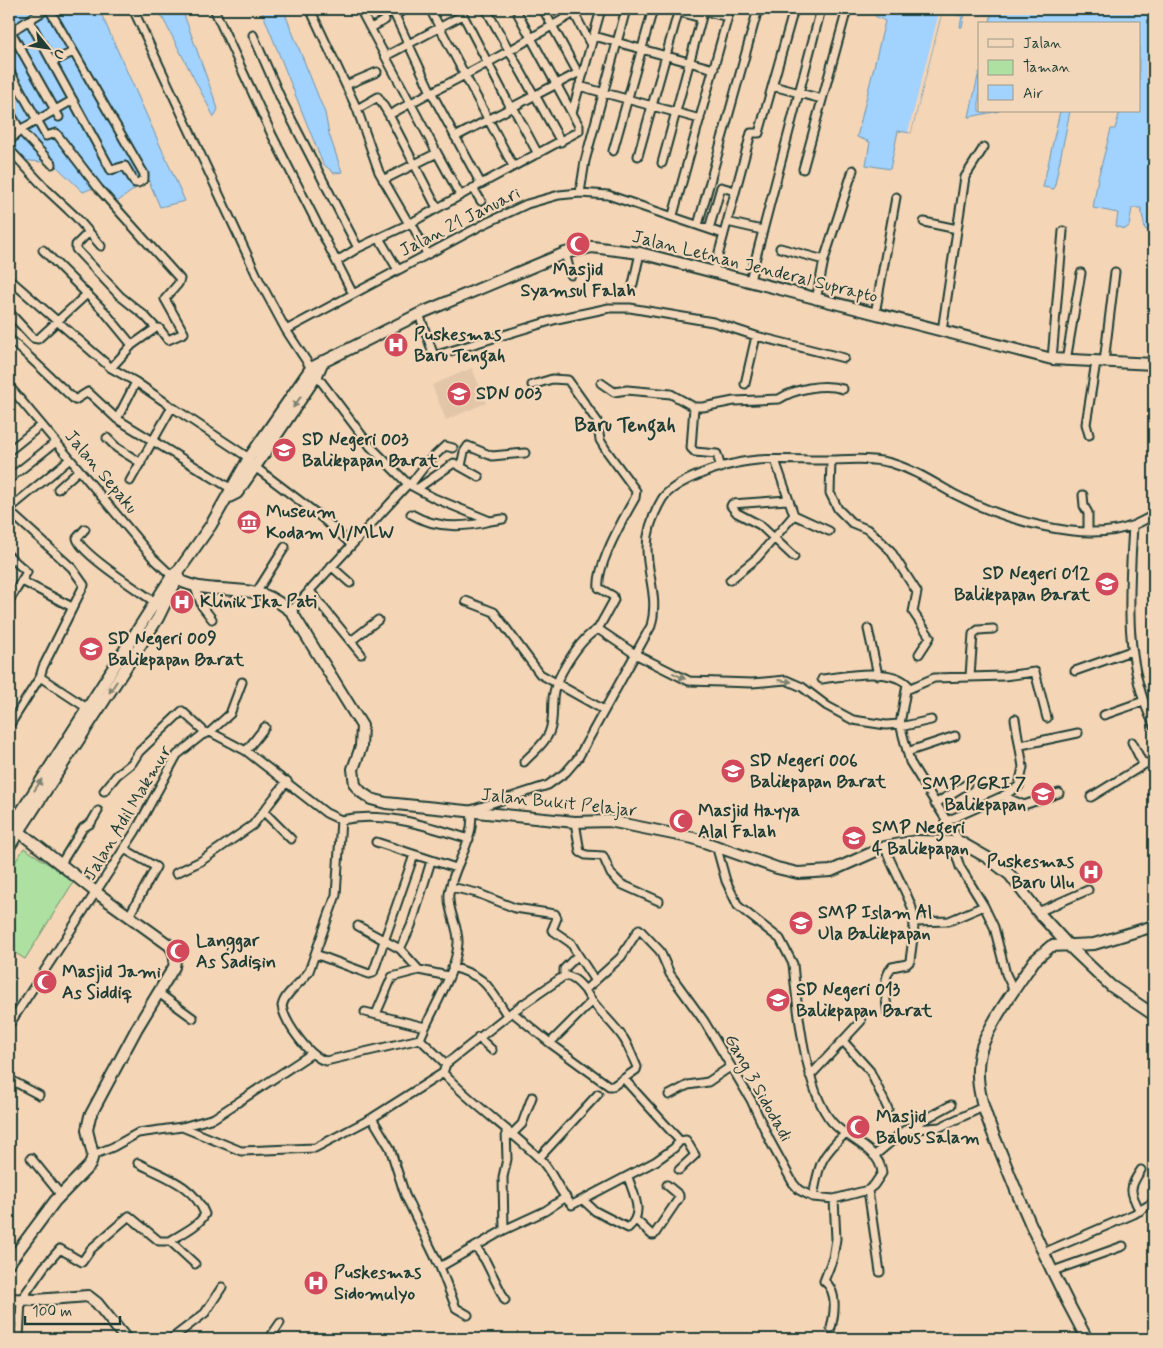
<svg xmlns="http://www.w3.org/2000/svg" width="1163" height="1348" viewBox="0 0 1163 1348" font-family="Mynerve,sans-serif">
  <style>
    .built { fill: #e3c6a8 }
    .green { fill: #ade0a1; stroke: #668e6a }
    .water { fill: #a2d2fe; stroke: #6e96ad }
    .pier { fill: #f4d5b6 }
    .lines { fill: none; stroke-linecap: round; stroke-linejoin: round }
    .street-casing { stroke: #1f3d34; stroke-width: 11 }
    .secondary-casing { stroke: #1f3d34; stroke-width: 14 }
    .street { stroke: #f3d7ba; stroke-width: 7 }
    .secondary { stroke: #f3d7ba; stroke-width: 10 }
    .oneway { fill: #7e8270 }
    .labels { text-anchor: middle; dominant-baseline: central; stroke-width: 4.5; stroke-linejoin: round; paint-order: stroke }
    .street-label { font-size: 18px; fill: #1f3d34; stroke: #f3d7ba }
    .poi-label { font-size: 18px; font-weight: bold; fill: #1f3d34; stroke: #f3d7ba; text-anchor: start }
    .quarter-label { font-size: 20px; font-weight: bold; fill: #1f3d34; stroke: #f3d7ba }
  </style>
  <rect width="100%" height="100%" fill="#f4d5b6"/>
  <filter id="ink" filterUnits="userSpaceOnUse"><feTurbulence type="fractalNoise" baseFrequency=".02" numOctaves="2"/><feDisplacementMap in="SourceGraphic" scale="10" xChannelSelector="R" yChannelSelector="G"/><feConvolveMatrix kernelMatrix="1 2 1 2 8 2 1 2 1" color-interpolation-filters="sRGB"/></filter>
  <g filter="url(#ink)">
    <path class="built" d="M472,368l14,35 -40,17 -14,-35z"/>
    <path class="green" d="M24,848l50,33 -49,78 -16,-10v-77z"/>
    <path class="water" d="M9,9h90l86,192 -25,6 -12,-28 -35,26 -15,-19 -15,6 -30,-29 -44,-4z
      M158,9h24l36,100 -4,8z
      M261,9h22l42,104 4,21 13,38 -8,1 -11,-9z
      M878,9h276v225l-9,-5 -4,-21h-9l-3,18 -4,3 -9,-3 2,-13 -25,-5 5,-30 13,-49h4l5,-18h19v-87h-149l1,-9 -25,-6 -4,18h-2l2,-11 -20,-4 -31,121 -13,-2 -8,38 -24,-4 4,-23 -13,-5 28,-116 -10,-5z
      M979,72v39h20l-30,6z
      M1060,111h10l-16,78 -11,-2z"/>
    <path class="pier" d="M940,9h4l-4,10 -29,114 -3,-1z"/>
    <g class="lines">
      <defs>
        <path id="street" d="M133,9l125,269 28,52 25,38 59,78 38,38 -117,127
          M214,9l58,126 81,159
          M310,9l47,100 21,-12 11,18 42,-23 3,-1c33,-17 66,-34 97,-53l48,88v5l-98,53 -50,-92 -39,-83
          M360,9l77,144 -54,27
          M430,9l83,157
          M486,9l48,86
          M669,9l32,9
          M697,9l31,8
          M574,13l17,32
          M518,14l13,24 43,-25 -2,-4
          M395,15l11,-6
          M29,20l18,-11
          M371,28l14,-8
          M11,32l48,85
          M9,33l20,-13 82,150 14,-4 10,17h3l6,-4v-5l-95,-165
          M253,35l29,66 76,147 -21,13
          M594,36l120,33
          M386,56l77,-41 48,93
          M52,62l21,-10
          M9,70l37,66 10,-3 43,56 81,90 -2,5 -13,15 19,34 -16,7 -9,-12h-3l-24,17 -21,23
          M346,85l31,-13
          M579,86l121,33
          M773,86l49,13
          M535,95l26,47
          M513,107l25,47
          M357,109l22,63 30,52 -30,14 19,32
          M9,111l11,19 53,-30
          M572,113l29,-104
          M389,115l48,93
          M455,137l123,-64 -35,-64
          M9,142l11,-12 32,34
          M9,149l37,40 30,28 25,29
          M613,151l40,-142
          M437,153l23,42
          M638,156l41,-147
          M662,163l42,-154
          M803,169l44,-160
          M473,188l8,13
          M580,193l5,-32 41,-152
          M673,215l57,-206
          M411,222l16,32
          M727,222l35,8
          M924,222l33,7
          M409,224l72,-40
          M698,225l60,-216
          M709,229l12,-42 14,4
          M88,233l-12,12v4l44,47 25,20 11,12
          M358,248l21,-10
          M780,248l44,12
          M43,250l61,61 28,34
          M565,253l6,22
          M714,271l37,-138h8l35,-124
          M9,279l102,89 25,14 36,25 -42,74
          M750,280l71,-271
          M633,284l7,-31
          M816,300l8,-40 29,-90
          M9,312l24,26 5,1 49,-45
          M419,314l14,39 4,2 120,-36 52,-11h21l83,14 43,14 88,22
          M875,314l21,-117
          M286,330l200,-107 41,-19 32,-9 21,-2 28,2 115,39
          M942,331l23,-154 19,-30
          M9,338l66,62 13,-8 29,27 118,72
          M1052,359l11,-128
          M1066,361l15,-88
          M1104,362l11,-90
          M601,383l13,9 13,-2 44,4 23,13h9l31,-6 45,-2c16,-10 43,-16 64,-10
          M745,384l11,-48
          M532,385l20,-6 16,1 29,41 3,19 6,10 30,41 -1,7c-11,19 -39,69 -36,90l14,8 1,4 -16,29
          M9,386l144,172 19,18
          M172,407l77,51
          M694,407l-3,41 4,4 22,2 4,14
          M117,419l19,-37
          M1089,435l-3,-11 10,-62
          M107,438l10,10 24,15
          M9,451l32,-26
          M831,460l-1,33 8,16 14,14 17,7 21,20 27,42 -4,20 17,25 -11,17
          M461,466l3,-14 4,-6 24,10 33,-3
          M255,467l66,50 30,27
          M9,479l47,-37
          M408,484l26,14 56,23 13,-2
          M410,485l17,-22 18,-17 8,2
          M418,488l36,-25 25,14
          M58,489l21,-19
          M1083,495l1,11 4,7v17
          M787,500l-55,4 -1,2 6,7 23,12 34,32
          M9,509l61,-50
          M9,511l63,57 12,17 -41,82 -3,10 -31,49
          M411,514c25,15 52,14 79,7
          M794,515l35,16
          M1133,526c-4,66 -10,138 21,199
          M85,529l-8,9c2,15 64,54 79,65
          M9,556l18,16 -18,29
          M331,566l19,17
          M730,580l27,-22 37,-43 -19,-55
          M22,581l50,26
          M195,588l7,18 10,13
          M309,590l52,64
          M256,593l29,-46
          M466,601l28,11 46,62 64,36
          M868,629l10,46
          M351,641l27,-21
          M1075,671l56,-20
          M970,676l3,-42 5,-4 15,-1
          M40,677l50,33
          M822,679c22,-3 67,-12 85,5l-1,6
          M1104,715l40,-14
          M900,727l31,-7
          M210,732l20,-18 12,-32
          M1132,742l10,20 8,2 4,-1
          M1021,745l57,-12
          M246,751l19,-24
          M907,752l48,-16
          M524,762c9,-10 20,-17 25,-29 5,-11 3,-23 4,-34 1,-20 27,-61 45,-70l37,25 54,27 63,2 34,-3 16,7 25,19 26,14 33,5 14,-1
          M104,791l13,-16 15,-12 7,-11 43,-41 24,22
          M1003,796l21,9 35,-12
          M1091,797l54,-33
          M935,804l32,-20
          M264,812l27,27
          M341,820l-5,75 -27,76c-7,12 -24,21 -27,35 3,17 27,51 44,55l94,-22c11,-28 36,-65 38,-96 1,-17 -11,-32 -9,-49 4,-30 27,-53 22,-84l77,-25 18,-13 12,-14 73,-132c8,-28 -4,-51 -4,-78 0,-17 6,-33 14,-47 9,-18 52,-33 72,-37 29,-7 61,-4 91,-4 21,0 46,-3 67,3 24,7 43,20 65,32 44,23 128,50 178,30 7,-3 14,-7 20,-10
          M341,820c43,-9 87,6 128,19
          M947,821l56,-25 16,-10 4,-19 -8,-48
          M575,822l5,30 6,3 17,1 8,18 10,10 38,17
          M376,842l80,26
          M952,842l8,25 24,39 10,21 12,47 8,17
          M960,842l-50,-80 -10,-38 6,-34 28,-12 70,-2 31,-4 12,46
          M885,847c7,20 18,38 26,58 6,17 1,38 -1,56l-3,3 -15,3c-11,12 -6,32 -4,47
          M124,849l32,18 -27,49
          M60,865l23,-37 8,-5 7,-12
          M176,873l25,-12 52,-36 34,-44
          M451,887l26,6 38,15 40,6 2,4 -5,12 19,13 7,12 -14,14v7
          M1038,912l50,-22
          M914,922l35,-1 35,-15
          M358,926l42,23 19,21 29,6
          M400,949l11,-23 20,-65
          M315,954l54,20 4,-1 41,-118
          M578,955l17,26
          M452,967c35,10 36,19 55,48
          M160,994l33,24
          M365,1012l60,15
          M512,1012l52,-36c9,0 15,7 21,14
          M376,1014l16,-37 27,-7
          M9,1025l126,-193 42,-77 25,-20 8,-3 36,19 80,62 15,7
          M478,1037l14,13
          M420,1039l26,25 -3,9c31,33 65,55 96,85 14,13 19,34 33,47l84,-44 18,-13 6,-7 -56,-62
          M843,1041l27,30 18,38
          M550,1043l59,43h4l23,-16 1,-3c-4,-9 -8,-20 -13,-28 -12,-18 -30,-31 -39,-49l36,-33 18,-28 21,22 10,23 34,47 47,79 19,41 23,42 6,7 14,7 21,2 34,-9 6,-5 8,-12c-2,-25 -36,-34 -50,-51 -27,-31 -35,-116 -39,-158l-13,-25 -42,-33 -12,-25 -10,-36
          M446,1064l66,-52 38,31 41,-41
          M810,1076l51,-55
          M9,1079l30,16
          M669,1095l19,-10 20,-3 22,-15
          M372,1118l18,30 15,47 35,72 16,41 12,7
          M182,1127l59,24 74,-3 57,-30 71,-45
          M907,1129l44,-24
          M511,1135l11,-11 10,-27
          M93,1155l20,-8 25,-14 44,-6 32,-9 97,-64
          M874,1156l31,-26 35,-3 43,-20
          M31,1158l30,37
          M539,1158l59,-64
          M138,1163c26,14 55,21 67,51 -6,12 -24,20 -35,27
          M679,1170l16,-15 -9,-15 -6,1
          M868,1190l12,82
          M813,1197c6,-33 7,-40 32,-63
          M583,1200l12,11 33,17c17,-15 6,-32 0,-51
          M1140,1211c-11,-20 -11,-23 1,-41
          M636,1220l16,15h2l25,-37v-3l-12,-10
          M504,1230l41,-19 21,-14
          M476,1247l9,13 20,40
          M1043,1253l91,-39 20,-12
          M440,1267l64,-37 -1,-53 4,-18 -1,-28
          M1053,1271l70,-25
          M831,1328c4,-16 7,-37 -7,-47l9,-23 3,-19 -2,-40
          M19,1339l2,-39 23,-33 16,-18 22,13 9,-13 38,-33 30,25h11l25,23
          M171,1339l34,-26 17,-26
          M269,1339l11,-16"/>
        <path id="secondary" d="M229,497l8,-4 18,-26 62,-92 6,-14
          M172,576c26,18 55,10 84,17 13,2 24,10 35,18l71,115 -1,21 -8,22 2,16 6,7 10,7 15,4 189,19 34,-1 84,17 84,30 21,5 33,-2 54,-24 31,-6 44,1 28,16 22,17 28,37 30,33 43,41 43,29
          M9,831l163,-255 8,-7 31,-44 38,-67 62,-90 108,-54 146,-61 27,-6 48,6 412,106 102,5
          M9,847l149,-229 21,-43
          M9,1263l46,-62 35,-36 3,-10 -6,-25 3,-14 47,-88 37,-61c2,-10 1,-15 -5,-22l-72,-52 -85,-67
          M9,1299l27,1 52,-4 9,7 29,36
          M1087,1339c-31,-57 -58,-115 -82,-176 -13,-34 -34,-72 -25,-110 7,-27 37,-67 54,-92l17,-15 43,-2 60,-18"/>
      </defs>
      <use href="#street" class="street-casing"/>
      <use href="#secondary" class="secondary-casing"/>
      <use href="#street" class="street"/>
      <use href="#secondary" class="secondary"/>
    </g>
    <defs><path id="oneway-solid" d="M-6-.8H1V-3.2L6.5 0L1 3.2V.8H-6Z" transform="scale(1.25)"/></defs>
    <g class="oneway">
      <use href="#oneway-solid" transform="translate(297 402) rotate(125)"/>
      <use href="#oneway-solid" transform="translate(679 676) rotate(26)"/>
      <use href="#oneway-solid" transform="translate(785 681) rotate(7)"/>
      <use href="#oneway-solid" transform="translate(113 687) rotate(123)"/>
      <use href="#oneway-solid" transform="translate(38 785) rotate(-57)"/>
    </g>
  </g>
  <defs>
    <symbol id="mosque-disc" viewBox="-11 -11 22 22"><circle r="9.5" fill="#d1495b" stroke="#f3d7ba"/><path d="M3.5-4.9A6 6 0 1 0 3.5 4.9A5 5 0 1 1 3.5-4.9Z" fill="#fff"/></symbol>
    <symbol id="hospital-disc" viewBox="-11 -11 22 22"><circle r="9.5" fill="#d1495b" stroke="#f3d7ba"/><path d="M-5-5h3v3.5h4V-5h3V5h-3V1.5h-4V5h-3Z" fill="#fff"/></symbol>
    <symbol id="school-disc" viewBox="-11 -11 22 22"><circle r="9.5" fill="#d1495b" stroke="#f3d7ba"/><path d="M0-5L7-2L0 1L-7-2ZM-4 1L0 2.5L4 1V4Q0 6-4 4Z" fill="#fff"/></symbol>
    <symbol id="museum-disc" viewBox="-11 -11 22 22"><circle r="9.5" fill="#d1495b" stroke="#f3d7ba"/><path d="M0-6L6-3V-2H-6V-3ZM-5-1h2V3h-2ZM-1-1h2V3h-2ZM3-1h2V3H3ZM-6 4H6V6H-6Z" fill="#fff"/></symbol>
  </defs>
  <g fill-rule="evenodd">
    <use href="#mosque-disc" x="564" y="230" width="28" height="28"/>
    <use href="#hospital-disc" x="382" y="331" width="28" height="28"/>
    <use href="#school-disc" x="445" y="380" width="28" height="28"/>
    <use href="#school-disc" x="270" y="436" width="28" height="28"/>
    <use href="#museum-disc" x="235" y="508" width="28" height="28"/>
    <use href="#school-disc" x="1093" y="570" width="28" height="28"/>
    <use href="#hospital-disc" x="168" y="588" width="28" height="28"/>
    <use href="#school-disc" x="77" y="635" width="28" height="28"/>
    <use href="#school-disc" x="719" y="757" width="28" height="28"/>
    <use href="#school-disc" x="1029" y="780" width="28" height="28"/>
    <use href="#mosque-disc" x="667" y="807" width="28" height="28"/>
    <use href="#school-disc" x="840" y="824" width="28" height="28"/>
    <use href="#hospital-disc" x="1077" y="858" width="28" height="28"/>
    <use href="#school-disc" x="787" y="909" width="28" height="28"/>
    <use href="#mosque-disc" x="164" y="937" width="28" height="28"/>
    <use href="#mosque-disc" x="31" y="968" width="28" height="28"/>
    <use href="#school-disc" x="764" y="986" width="28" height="28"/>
    <use href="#mosque-disc" x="844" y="1113" width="28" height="28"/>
    <use href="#hospital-disc" x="302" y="1269" width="28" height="28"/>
  </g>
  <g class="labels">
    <g class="street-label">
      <text transform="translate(460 222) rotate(-27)">Jalan 21 Januari</text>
      <text transform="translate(755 267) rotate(14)">Jalan Letnan Jenderal Suprapto</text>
      <text transform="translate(101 472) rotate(50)">Jalan Sepaku</text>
      <text transform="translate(559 803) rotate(6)">Jalan Bukit Pelajar</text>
      <text transform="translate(128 813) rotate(-59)">Jalan Adil Makmur</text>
      <text transform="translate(758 1088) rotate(61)">Gang 3 Sidodadi</text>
    </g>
    <g class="poi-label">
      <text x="578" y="270" text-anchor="middle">Masjid<tspan x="578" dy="21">Syamsul Falah</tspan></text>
      <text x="414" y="335">Puskesmas<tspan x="414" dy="21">Baru Tengah</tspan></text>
      <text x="476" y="394">SDN 003</text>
      <text x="302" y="440">SD Negeri 003<tspan x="302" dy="21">Balikpapan Barat</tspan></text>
      <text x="266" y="512">Museum<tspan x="266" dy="21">Kodam VI/MLW</tspan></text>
      <text x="1090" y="574" text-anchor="end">SD Negeri 012<tspan x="1090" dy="21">Balikpapan Barat</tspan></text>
      <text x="200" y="602">Klinik Ika Pati</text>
      <text x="108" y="639">SD Negeri 009<tspan x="108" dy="21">Balikpapan Barat</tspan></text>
      <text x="750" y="761">SD Negeri 006<tspan x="750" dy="21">Balikpapan Barat</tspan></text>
      <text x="1026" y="784" text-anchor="end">SMP PGRI 7<tspan x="1026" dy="21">Balikpapan</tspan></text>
      <text x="698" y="811">Masjid Hayya<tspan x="698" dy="21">Alal Falah</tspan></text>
      <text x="872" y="828">SMP Negeri<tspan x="872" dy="21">4 Balikpapan</tspan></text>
      <text x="1074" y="862" text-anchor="end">Puskesmas<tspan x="1074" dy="21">Baru Ulu</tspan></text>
      <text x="818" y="913">SMP Islam Al<tspan x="818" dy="21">Ula Balikpapan</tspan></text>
      <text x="196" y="941">Langgar<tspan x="196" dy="21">As Sadiqin</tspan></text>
      <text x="62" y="972">Masjid Jami<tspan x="62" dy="21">As Siddiq</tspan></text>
      <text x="796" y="990">SD Negeri 013<tspan x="796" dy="21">Balikpapan Barat</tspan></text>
      <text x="876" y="1117">Masjid<tspan x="876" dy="21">Babus Salam</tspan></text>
      <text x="334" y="1273">Puskesmas<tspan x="334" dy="21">Sidomulyo</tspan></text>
    </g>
    <g class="quarter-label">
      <text x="625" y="425">Baru Tengah</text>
    </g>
  </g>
  <rect width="1163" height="1348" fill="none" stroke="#f3d7ba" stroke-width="30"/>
  <rect x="15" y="15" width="1133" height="1318" fill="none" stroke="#1f3d34" stroke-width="2" filter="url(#ink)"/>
  <rect x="978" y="22" width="162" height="90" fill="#f3d7ba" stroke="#9e9984"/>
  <rect x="988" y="39" width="25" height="8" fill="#f3d7ba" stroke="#9e9984"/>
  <text x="1023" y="48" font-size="15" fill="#1f3d34">Jalan</text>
  <rect x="988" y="60" width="25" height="15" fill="#ade0a1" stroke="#9e9984"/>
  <text x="1023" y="72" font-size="15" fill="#1f3d34">Taman</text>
  <rect x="988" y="85" width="25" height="15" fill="#a2d2fe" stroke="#9e9984"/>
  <text x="1023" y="98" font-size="15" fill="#1f3d34">Air</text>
  <g transform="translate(48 48) rotate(120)" stroke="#f3d7ba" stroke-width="4" paint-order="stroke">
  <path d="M0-4L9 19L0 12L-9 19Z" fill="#1f3d34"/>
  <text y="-8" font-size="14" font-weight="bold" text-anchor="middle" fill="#1f3d34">U</text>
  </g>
  <path d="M25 1316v8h95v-8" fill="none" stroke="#1f3d34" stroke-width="2.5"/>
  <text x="32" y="1316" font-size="15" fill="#1f3d34" stroke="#f3d7ba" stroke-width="4" paint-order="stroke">100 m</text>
</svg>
